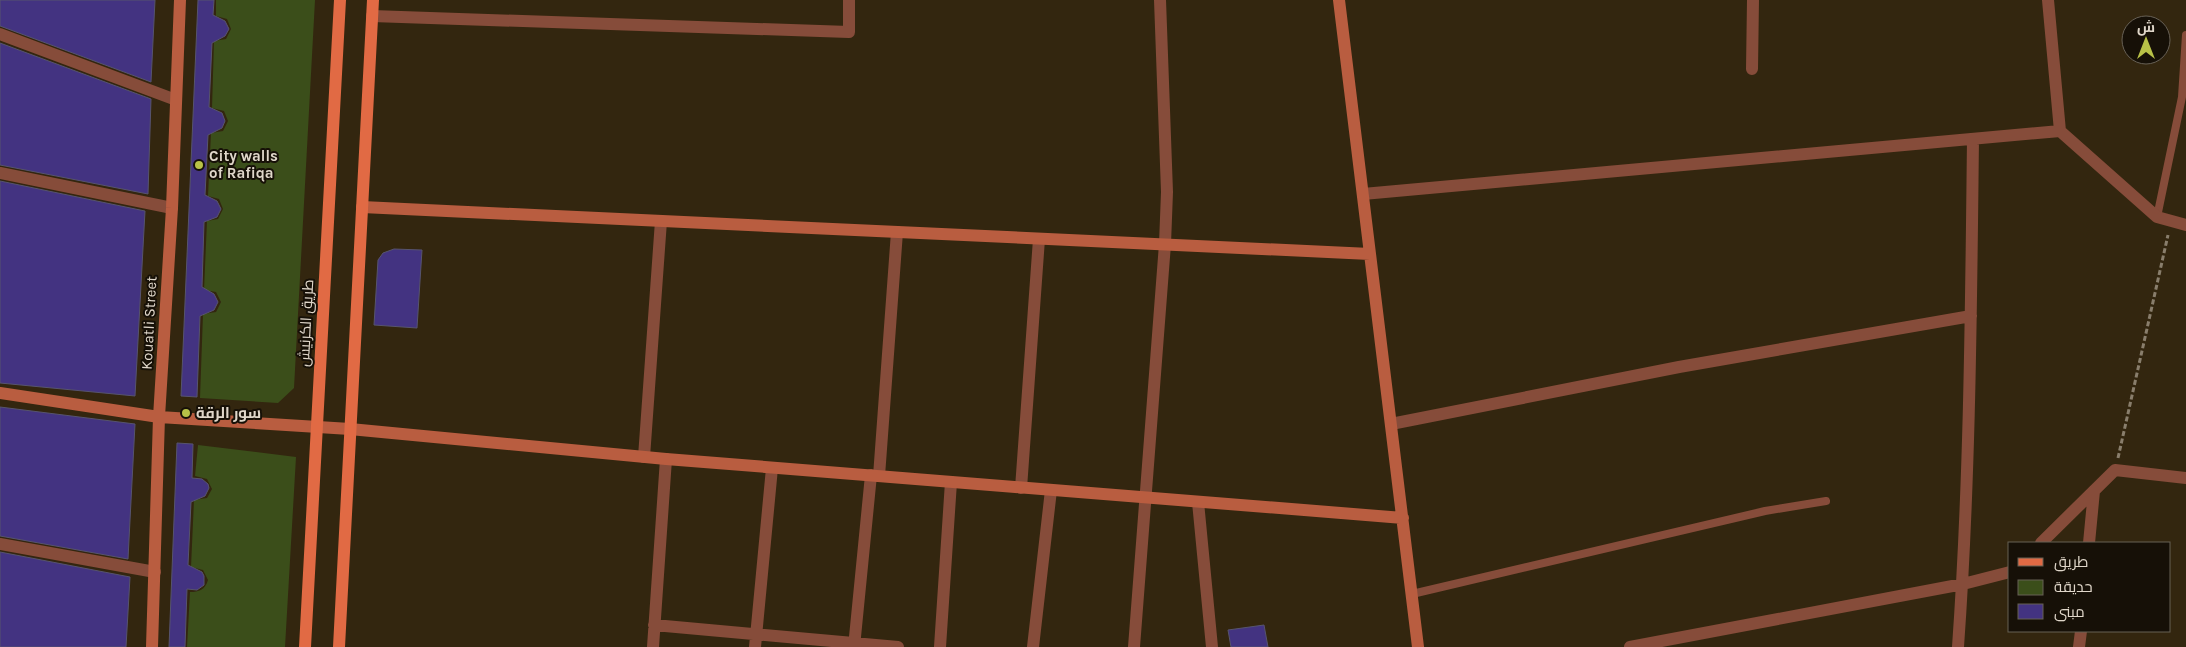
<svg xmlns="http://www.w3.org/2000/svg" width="2186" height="647" viewBox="0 0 2186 647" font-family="Karla,Cairo,sans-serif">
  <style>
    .green { fill: #3b4e1a }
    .building { fill: #433381; stroke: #57546e }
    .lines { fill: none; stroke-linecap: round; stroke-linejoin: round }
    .path { stroke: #897e6c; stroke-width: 3; stroke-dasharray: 5 2.5; stroke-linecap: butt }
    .lane { stroke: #864c3a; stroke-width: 8 }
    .street { stroke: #864c3a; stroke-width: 12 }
    .secondary { stroke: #b95d40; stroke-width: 12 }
    .primary { stroke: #e16a44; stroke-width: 12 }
    .poi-dot { fill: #b8c147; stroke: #161007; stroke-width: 2 }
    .labels { text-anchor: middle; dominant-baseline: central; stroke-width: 4; stroke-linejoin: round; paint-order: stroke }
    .poi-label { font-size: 15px; font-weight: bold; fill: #e0d7ca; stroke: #161007; text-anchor: start }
    .street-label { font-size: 15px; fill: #e0d7ca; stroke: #161007 }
  </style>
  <rect width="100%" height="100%" fill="#33260f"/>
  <path class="green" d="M216,0h99l-21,388 -16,15 -78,-5 3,-84 13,-2 5,-10 -5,-10 -12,-2 3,-69 11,-2 5,-10 -4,-10 -11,-3 3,-63 12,-2 5,-10 -4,-10 -12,-3 2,-67 12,-2 5,-10 -4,-10 -11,-3z
    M198,445l98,12 -11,190h-98l3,-55c9,0 15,-2 18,-12l-5,-10 -12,-3 3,-67 13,-2 5,-9 -5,-10 -12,-3z"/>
  <path class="building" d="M0,0h155l-4,82 -151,-56z
    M198,0h16l-1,15 12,6 4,8 -4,7 -13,7 -3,64 13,6 3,8 -3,7 -14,7 -3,60 12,6 4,8 -4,8 -13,5 -2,65 12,7 4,8 -4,8 -14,6 -3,81 -16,-1z
    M0,43l151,56 -3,95 -148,-29z
    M0,181l145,30 -10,185 -135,-13z
    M394,249l28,1 -5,78 -43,-3 4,-65 5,-7z
    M0,407l135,17 -7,135 -128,-23z
    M177,443l16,1 -1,34 10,1 6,5 1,4 -4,8 -14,6 -3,63 14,7 2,4v9l-7,5 -10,-1 -2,58h-16z
    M0,552l130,25 -4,70h-126z
    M1264,625l4,22h-37l-3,-17z"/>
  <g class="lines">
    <path class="path" d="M2118,458l50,-223"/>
    <path class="lane" d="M2157,217l25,-120 4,-62
      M1412,594l353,-83 61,-10"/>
    <path class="street" d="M2048,0l12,131 97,86 29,8
      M372,16l477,16v-32
      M0,34l176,66
      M1752,69l1,-69
      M0,173l172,35
      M1363,194l697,-63
      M1391,424l288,-57 292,-51
      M644,457l17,-236
      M879,476l18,-244
      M1021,488l18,-249
      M1198,502l14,145
      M2041,543l74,-73 71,8
      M2089,543l5,-52
      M0,544l155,28
      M654,625l244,22
      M653,647l13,-188
      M755,647l17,-179
      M854,647l17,-172
      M940,647l11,-165
      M1033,647l18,-157
      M1134,647l31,-403 2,-52 -7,-192
      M1630,647l333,-63 47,-12
      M1958,647c12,-169 13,-339 15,-508
      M2079,647l2,-16"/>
    <path class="secondary" d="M1339,0l79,647
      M362,207l1008,47
      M0,393l159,24 191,12 316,30 737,59
      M152,647l7,-230 13,-209 8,-208"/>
    <path class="primary" d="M305,647l35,-647
      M339,647l34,-647"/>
  </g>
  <g class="poi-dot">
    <circle cx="199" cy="165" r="5"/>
    <circle cx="186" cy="413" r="5"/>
  </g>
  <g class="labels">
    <g class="poi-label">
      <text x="209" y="156">City walls<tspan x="209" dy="17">of Rafiqa</tspan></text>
      <text x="196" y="413">سور الرقة</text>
    </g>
    <g class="street-label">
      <text transform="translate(149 323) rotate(-87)">Kouatli Street</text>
      <text transform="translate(306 323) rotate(-87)">طريق الكرنيش</text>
    </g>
  </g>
  <rect x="2008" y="542" width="162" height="90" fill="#161007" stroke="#676055"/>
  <rect x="2018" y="558" width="25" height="8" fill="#e16a44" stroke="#676055"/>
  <text x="2054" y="567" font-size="15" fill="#e0d7ca">طريق</text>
  <rect x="2018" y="580" width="25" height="15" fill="#3b4e1a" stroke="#676055"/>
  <text x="2054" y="592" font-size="15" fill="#e0d7ca">حديقة</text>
  <rect x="2018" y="604" width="25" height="15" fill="#433381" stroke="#676055"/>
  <text x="2054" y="617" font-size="15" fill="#e0d7ca">مبنى</text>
  <g transform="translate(2146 40)"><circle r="24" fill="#161007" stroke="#676055"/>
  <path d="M0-4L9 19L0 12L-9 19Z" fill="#b8c147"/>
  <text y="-8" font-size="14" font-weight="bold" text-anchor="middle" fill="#e0d7ca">ش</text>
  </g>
</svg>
